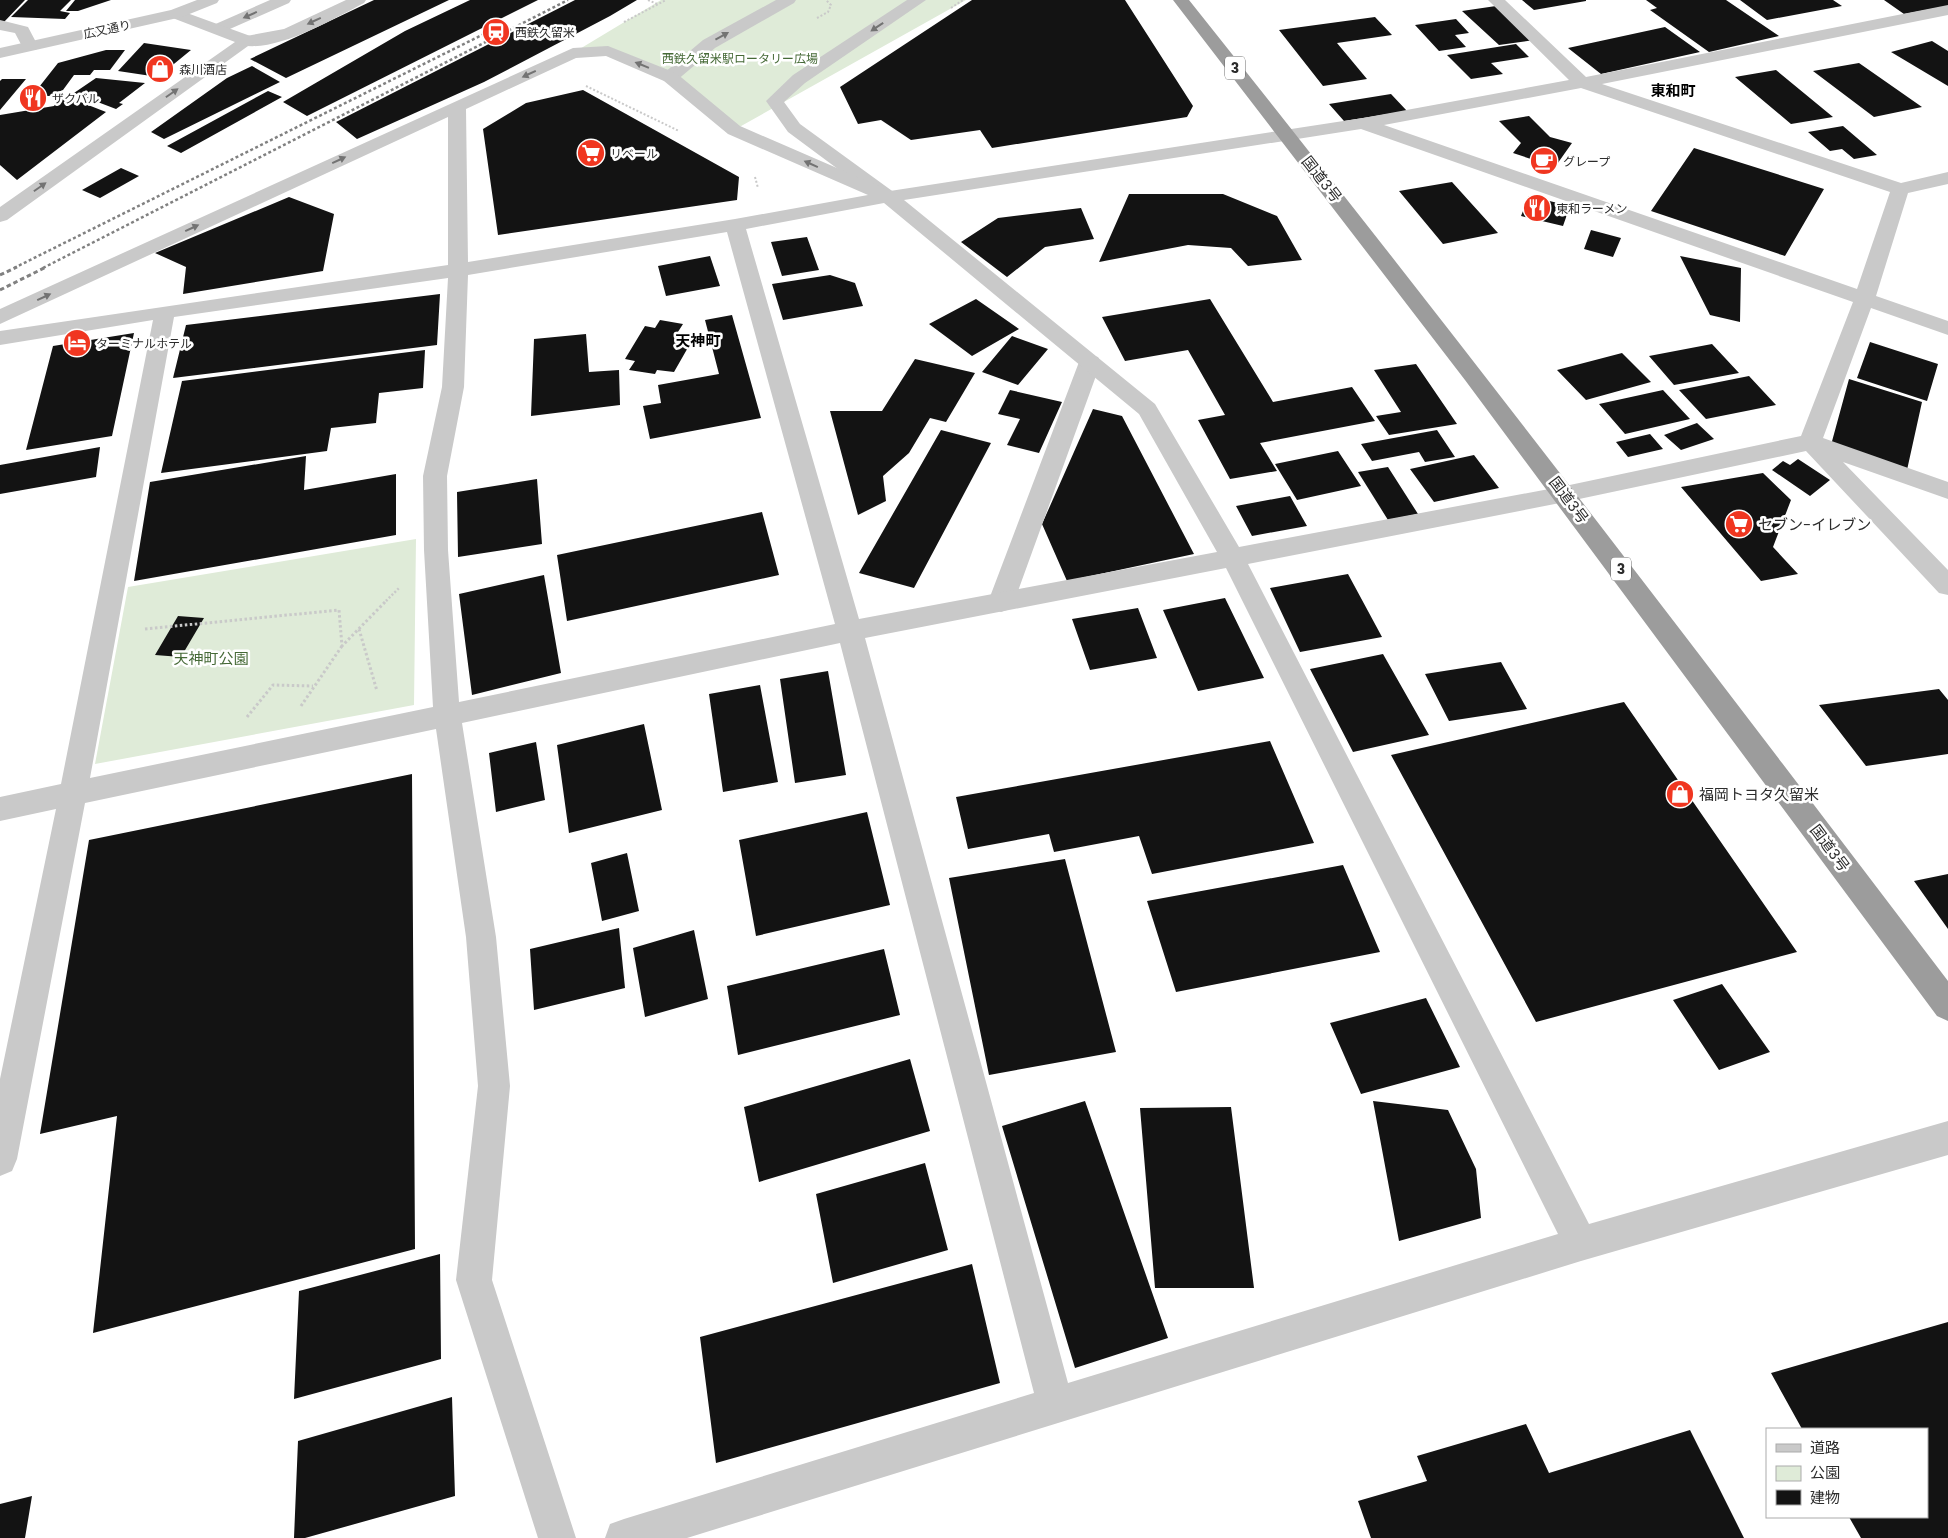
<svg xmlns="http://www.w3.org/2000/svg" width="1948" height="1538" viewBox="0 0 1948 1538" font-family="Poppins,'Noto Sans JP',sans-serif">
  <style>
    .green { fill: #dfebd8 }
    .building { fill: #131313 }
    .lines { fill: none; stroke-linecap: round; stroke-linejoin: round }
    .path-far2 { stroke: #c9c9c9; stroke-width: 2; stroke-dasharray: 2 2; stroke-linecap: butt }
    .path-far1 { stroke: #c9c9c9; stroke-width: 2.5; stroke-dasharray: 2 2; stroke-linecap: butt }
    .path { stroke: #c9c9c9; stroke-width: 3; stroke-dasharray: 2.5 2.5; stroke-linecap: butt }
    .service { fill: #c9c9c9; fill-rule: evenodd }
    .minor { fill: #c9c9c9; fill-rule: evenodd }
    .tertiary { fill: #c9c9c9; fill-rule: evenodd }
    .trunk { fill: #9c9c9c; fill-rule: evenodd }
    .rail-far1 { stroke: #818181; stroke-width: 2.5; stroke-dasharray: 3 2.5; stroke-linecap: butt }
    .rail { stroke: #818181; stroke-width: 3; stroke-dasharray: 4.5 3; stroke-linecap: butt }
    .oneway { fill: #737373 }
    .labels { text-anchor: middle; dominant-baseline: central; stroke-width: 5; stroke-linejoin: round; paint-order: stroke }
    .far-street-label { font-size: 12px; fill: #2c2c2c; stroke: #fff }
    .far-poi-label { font-size: 12px; fill: #2c2c2c; stroke: #fff; text-anchor: start }
    .far-park-label { font-size: 12px; fill: #466a37; stroke: #fff }
    .shield { fill: #fff; stroke: #6b6b6b; stroke-width: 1 }
    .shield-label { font-size: 14px; font-weight: bold; fill: #2c2c2c }
    .far-quarter-label { font-size: 15px; font-weight: bold; fill: #000; stroke: #fff }
    .street-label { font-size: 15px; fill: #2c2c2c; stroke: #fff }
    .poi-label { font-size: 15px; fill: #2c2c2c; stroke: #fff; text-anchor: start }
    .park-label { font-size: 15px; fill: #466a37; stroke: #fff }
  </style>
  <rect width="100%" height="100%" fill="#fff"/>
  <path class="green" d="M661,0h305l-232,130 -64,-53 -62,-25 -35,1z
    M416,539l-2,166 -319,59 33,-177z"/>
  <path class="building" d="M0,0h25l-21,22h-4z
    M28,0h43l-11,11 10,2 -5,6 -54,-2z
    M75,0h36l-33,11h-12z
    M374,0h75l-163,78 -36,-19z
    M470,0h68l-231,116 -24,-14 122,-71z
    M575,0h62l-27,16 -126,66 -127,57 -21,-17z
    M972,0h153l68,106 -6,11 -195,31 -12,-18 -69,10 -30,-20 -23,4 -18,-37z
    M1522,0h64v1l-52,9z
    M1646,0h80l53,36 -70,16 -59,-42 7,-2z
    M1740,0h93l9,6 -75,14z
    M1884,0h64v6l-44,8z
    M1496,6l38,34 -35,5 -37,-34z
    M1375,17l17,18 -55,8 30,36 -44,7 -44,-56z
    M1456,19l13,14 -14,2 11,12 -27,4 -24,-26z
    M1665,27l35,25 -99,22 -33,-26z
    M1932,41l16,10v35l-57,-34z
    M144,43l47,7 -33,27 -40,-6z
    M1516,44l13,13 -38,6 12,11 -32,5 -24,-24z
    M106,50h19l-15,20h-16l-4,5h-16l-11,15 -14,6h-17l26,-33z
    M1859,63l63,44 -48,10 -61,-46z
    M252,66l28,16 -116,57 -13,-7 76,-54z
    M1776,70l57,47 -42,7 -56,-47z
    M96,78l49,5 -26,20 4,1 -7,5 -42,-16z
    M2,79h24l-26,31v-29z
    M583,90l156,87 -2,23 -239,35 -15,-106 43,-26z
    M268,91l14,6 -101,56 -14,-7z
    M1391,94l16,17 -63,10 -15,-17z
    M65,96l41,16 -89,68 -17,-15v-50l54,-9 5,-7z
    M1529,116l21,21 22,6 -17,24 -42,-14 8,-10 -22,-22z
    M1843,126l34,29 -23,4 -12,-10 -12,2 -22,-19z
    M1694,148l130,41 -39,67 -134,-45z
    M121,168l18,8 -39,22 -18,-8z
    M1452,182l46,51 -55,11 -44,-53z
    M1129,194h94l54,22 25,44 -54,6 -17,-18 -43,-3 -89,17z
    M1529,196l41,10 -7,20 -42,-10z
    M289,197l45,17 -11,57 -140,23 3,-27 -31,-14z
    M1081,208l13,31 -49,8 -38,30 -46,-35 37,-24z
    M1591,230l30,8 -8,19 -29,-8z
    M807,237l12,33 -37,6 -11,-34z
    M710,256l10,30 -54,10 -8,-30z
    M1680,256l61,12 -1,54 -30,-7z
    M830,275l25,8 8,23 -80,14 -11,-36z
    M440,294l-3,51 -264,33 13,-53z
    M976,299l43,30 -47,27 -43,-32z
    M1210,299l63,103 79,-15 23,34 -115,22 17,28 -47,8 -32,-59 27,-5 -37,-65 -63,11 -23,-44z
    M732,315l29,103 -111,21 -7,-33 18,-3 -3,-18 61,-11 -14,-54z
    M660,320l23,4 -7,11 18,2 -20,35 -17,-2 -2,4 -26,-4 6,-9 -10,-2 20,-33 10,2z
    M134,333l-22,103 -86,14 27,-104z
    M586,334l3,38 30,-2 1,35 -89,11 3,-77z
    M1012,336l36,13 -30,36 -36,-13z
    M1870,342l68,22 -11,37 -70,-23z
    M1712,344l27,29 -65,12 -25,-29z
    M425,350l-2,38 -44,5 -3,30 -45,5 -4,23 -166,22 21,-92z
    M1622,353l29,29 -65,18 -29,-30z
    M915,359l60,14 -29,49 -16,-4 -21,35 -26,23 3,25 -28,14 -28,-104h52z
    M1416,364l41,60 -68,11 -13,-19 25,-4 -27,-42z
    M1749,376l27,29 -70,14 -27,-29z
    M1849,379l73,23 -15,68 -76,-25z
    M1010,390l52,12 -23,51 -32,-8 13,-26 -22,-5z
    M1663,390l27,29 -65,15 -26,-30z
    M1093,409l29,7 72,138 -127,27 -25,-57z
    M1697,423l17,16 -33,11 -17,-15z
    M941,430l50,13 -77,145 -55,-15z
    M1437,430l18,27 -30,5 -6,-10 -47,9 -11,-17z
    M1650,434l13,15 -35,8 -12,-15z
    M100,447l-4,30 -96,17v-29z
    M1338,451l23,35 -64,14 -22,-36z
    M1474,455l25,33 -65,14 -24,-33z
    M306,456l-2,34 92,-16v61l-262,46 16,-99z
    M1798,459l32,21 -20,16 -38,-26 11,-9 7,4z
    M1388,467l30,47 -30,6 -30,-48z
    M1763,473l28,27 -18,47 25,27 -37,7 -80,-94z
    M537,479l5,65 -84,13 -1,-65z
    M1290,496l17,30 -55,10 -16,-30z
    M762,512l17,63 -212,46 -10,-66z
    M1348,574l34,63 -82,15 -30,-64z
    M544,575l17,98 -89,22 -13,-101z
    M1225,598l39,80 -66,13 -35,-81z
    M1138,608l19,50 -67,12 -18,-51z
    M178,616l26,2 -23,39 -26,-2z
    M1383,654l46,81 -76,17 -43,-83z
    M1501,662l26,47 -78,12 -24,-47z
    M828,671l18,104 -51,8 -15,-104z
    M760,685l18,97 -55,10 -14,-98z
    M1939,689l9,11v54l-82,12 -47,-61z
    M1624,702l173,250 -261,70 -145,-267z
    M644,724l18,86 -93,23 -12,-88z
    M1270,741l44,102 -162,31 -13,-38 -85,16 -5,-18 -81,15 -12,-52z
    M536,742l9,58 -49,12 -7,-59z
    M412,774l3,475 -322,84 24,-217 -77,18 49,-294z
    M867,812l23,93 -134,31 -17,-96z
    M627,853l12,58 -37,10 -11,-58z
    M1065,859l51,193 -127,23 -40,-197z
    M1343,865l37,87 -204,40 -29,-91z
    M1948,874v55l-34,-48z
    M619,928l6,60 -91,22 -4,-61z
    M694,930l14,69 -63,18 -12,-69z
    M884,949l16,66 -162,40 -11,-69z
    M1722,984l48,68 -51,18 -46,-70z
    M1426,998l34,69 -99,27 -31,-71z
    M910,1059l20,72 -171,51 -15,-75z
    M1085,1101l83,237 -93,30 -73,-242z
    M1373,1101l75,9 28,59 5,49 -82,23z
    M1231,1107l23,181h-99l-15,-180z
    M925,1163l23,87 -115,33 -17,-89z
    M440,1254l1,105 -147,40 5,-108z
    M972,1264l28,119 -284,80 -16,-126z
    M1948,1322v216h-87l-12,-21h78v-88h-125l-31,-56z
    M452,1397l3,99 -150,42h-11l4,-97z
    M1526,1424l23,49 141,-43 54,108h-373l-13,-37 69,-20 -10,-25z
    M32,1496l-7,42h-25v-34z"/>
  <g class="lines">
    <path class="path-far2" d="M648,0l9,4
      M951,8l12,-8
      M817,18l11,-6 3,-7 -5,-5
      M624,22l42,-22
      M586,86l93,45
      M755,177l3,11"/>
    <path class="path-far1" d="M386,601l13,-13"/>
    <path class="path" d="M145,629l194,-19 3,36 45,-46
      M359,629l18,62
      M301,706l41,-60
      M247,717l26,-32 40,1"/>
    <path class="service" d="M270,0h21l-2,3 -66,29h-12l-2,-3 2,-3z
      M346,0h20l-2,3c-31,16 -88,50 -123,42l-2,-4 2,-4 43,-8z
      M776,0h20l-2,3 -79,45 -39,33 -6,1 -6,-1 -3,-4 3,-4 39,-33z
      M907,0h19l-121,83 -21,19 16,22 95,69 2,4 -2,4 -7,2 -7,-2 -93,-69 -22,-31 27,-26z
      M0,20l28,7 10,19 -2,4h-12l-9,-17 -15,-3z
      M1090,355l8,2 3,5 -87,240 -4,7 -9,3 -9,-3 -4,-7 91,-240 3,-5z"/>
    <path class="minor" d="M1488,0h17l81,77 362,-72v10l-346,69 299,99 47,-11v12l-40,9 -32,103 72,25v14l-77,-27 -48,130 125,44v17l-105,-37 105,108v25l-9,-2 -133,-142 -241,51 -317,62 341,660 359,-103v34l-367,106 -894,277h-82l5,-14 14,-5 410,-126 -194,-750 -378,80 34,214 14,149 -18,194 84,258h-38l-82,-258 22,-194 -12,-149 -30,-208 -351,74 -68,356 -5,12 -12,5v-97l56,-270 -56,12v-24l61,-13 92,-464 -153,25v-14l448,-66v-148l-448,207v-15l573,-261 35,-2 68,27 64,53 150,65 473,-73 206,-38zM606,56l58,25 64,53 140,61 -133,24 -267,43 -2,-153 110,-51zM1581,88l309,104 -33,97 -473,-164zM1361,129l492,173 -52,134 -236,50 -326,61 -84,-143 -251,-204zM884,203l255,211 78,138 -358,67 -113,-390zM727,232l108,392 -376,78 -11,-152 -1,-74 17,-89 4,-112zM448,278l-6,109 -19,89 1,74 9,157 -343,71 84,-461zM1226,568l332,666 -490,149 -203,-745z
      M176,9l77,28 2,4 -248,179 -7,2v-15l235,-165 -65,-25 -2,-3 2,-3z"/>
    <path class="tertiary" d="M197,0h22l-2,3 -35,14 -182,41v-10l171,-38z"/>
    <path class="trunk" d="M1173,0h16c258,323 509,652 759,981v40l-11,-5 -472,-636z"/>
    <path class="rail-far1" d="M14,268l478,-238
      M43,268l525,-268"/>
    <path class="rail" d="M0,275l17,-8
      M0,290l46,-23"/>
  </g>
  <defs><path id="oneway-solid" d="M-6-.8H1V-3.2L6.5 0L1 3.2V.8H-6Z" transform="scale(1.25)"/></defs>
  <g class="oneway">
    <use href="#oneway-solid" transform="translate(250 15) rotate(156)"/>
    <use href="#oneway-solid" transform="translate(314 21) rotate(155)"/>
    <use href="#oneway-solid" transform="translate(877 27) rotate(146)"/>
    <use href="#oneway-solid" transform="translate(722 36) rotate(-29)"/>
    <use href="#oneway-solid" transform="translate(642 65) rotate(-158)"/>
    <use href="#oneway-solid" transform="translate(529 74) rotate(155)"/>
    <use href="#oneway-solid" transform="translate(172 93) rotate(-35)"/>
    <use href="#oneway-solid" transform="translate(339 160) rotate(-25)"/>
    <use href="#oneway-solid" transform="translate(811 164) rotate(-156)"/>
    <use href="#oneway-solid" transform="translate(40 187) rotate(-35)"/>
    <use href="#oneway-solid" transform="translate(192 228) rotate(-25)"/>
    <use href="#oneway-solid" transform="translate(44 297) rotate(-25)"/>
  </g>
  <defs>
    <symbol id="station-disc" viewBox="-11 -11 22 22"><circle r="9.5" fill="#f03620" stroke="#fff"/><path d="M-3-6H3Q5-6 5-4V2Q5 4 3 4L4.5 6H3L1.5 4h-3L-3 6H-4.5L-3 4Q-5 4-5 2V-4Q-5-6-3-6ZM-3.5-4v3h7v-3ZM-3.5 1v1.5H-2V1ZM2 1v1.5H3.5V1Z" fill="#fff"/></symbol>
    <symbol id="shop-disc" viewBox="-11 -11 22 22"><circle r="9.5" fill="#f03620" stroke="#fff"/><path d="M-5-2.5h2.3a2.7 3.5 0 0 1 5.4 0H5L5.5 6h-11ZM-1.5-2.5h3a1.5 2.3 0 0 0-3 0Z" fill="#fff"/></symbol>
    <symbol id="restaurant-disc" viewBox="-11 -11 22 22"><circle r="9.5" fill="#f03620" stroke="#fff"/><path d="M-5-6h1v4h1v-4h1v4h1v-4h1v5L-1.5 .5V6h-2V.5L-5-1ZM5-6V6H3V1.5H1.5Q1.5-4 5-6Z" fill="#fff"/></symbol>
    <symbol id="supermarket-disc" viewBox="-11 -11 22 22"><circle r="9.5" fill="#f03620" stroke="#fff"/><path d="M-6-5.5h2.5l.6 2H6L4.5 2H-2.5L-4.4-4H-6ZM-1.5 3.2a1.3 1.3 0 1 0 .1 0ZM3 3.2a1.3 1.3 0 1 0 .1 0Z" fill="#fff"/></symbol>
    <symbol id="cafe-disc" viewBox="-11 -11 22 22"><circle r="9.5" fill="#f03620" stroke="#fff"/><path d="M-5.5-4.5H6V0H3Q3 3.5 0 3.5H-2.5Q-5.5 3.5-5.5 0ZM3-3.2v2h1.7v-2ZM-6 4.5H4V6H-6Z" fill="#fff"/></symbol>
    <symbol id="hotel-disc" viewBox="-11 -11 22 22"><circle r="9.5" fill="#f03620" stroke="#fff"/><path d="M-6-4.5h1.5V1H6V5H4.5V3h-9V5H-6ZM-4 0a1.8 1.8 0 1 1 3.6 0ZM.5 0V-2.5h3Q6-2.5 6 0Z" fill="#fff"/></symbol>
  </defs>
  <g fill-rule="evenodd">
    <use href="#station-disc" x="480" y="16" width="32" height="32"/>
    <use href="#shop-disc" x="144" y="53" width="32" height="32"/>
    <use href="#restaurant-disc" x="17" y="82" width="32" height="32"/>
    <use href="#supermarket-disc" x="575" y="137" width="32" height="32"/>
    <use href="#cafe-disc" x="1528" y="145" width="32" height="32"/>
    <use href="#restaurant-disc" x="1521" y="192" width="32" height="32"/>
    <use href="#hotel-disc" x="61" y="327" width="32" height="32"/>
    <use href="#supermarket-disc" x="1723" y="508" width="32" height="32"/>
    <use href="#shop-disc" x="1664" y="778" width="32" height="32"/>
  </g>
  <g class="labels">
    <g class="far-street-label">
      <text transform="translate(107 29) rotate(-12)">広又通り</text>
    </g>
    <g class="far-poi-label">
      <text x="515" y="32">西鉄久留米</text>
      <text x="179" y="69">森川酒店</text>
      <text x="52" y="98">ザクバル</text>
      <text x="610" y="153">リベール</text>
      <text x="1563" y="161">グレープ</text>
      <text x="1556" y="208">東和ラーメン</text>
      <text x="96" y="343">ターミナルホテル</text>
    </g>
    <g class="far-park-label">
      <text x="740" y="58">西鉄久留米駅ロータリー広場</text>
    </g>
    <g class="shield">
      <rect x="1225" y="56.5" width="20" height="23" rx="4"/>
      <rect x="1611" y="557.5" width="20" height="23" rx="4"/>
    </g>
    <g class="shield-label">
      <text x="1235" y="68">3</text>
      <text x="1621" y="569">3</text>
    </g>
    <g class="far-quarter-label">
      <text x="1673" y="90">東和町</text>
      <text x="698" y="340">天神町</text>
    </g>
    <g class="street-label">
      <text transform="translate(1322 179) rotate(52)">国道3号</text>
      <text transform="translate(1569 500) rotate(53)">国道3号</text>
      <text transform="translate(1830 848) rotate(53)">国道3号</text>
    </g>
    <g class="poi-label">
      <text x="1758" y="524">セブン-イレブン</text>
      <text x="1699" y="794">福岡トヨタ久留米</text>
    </g>
    <g class="park-label">
      <text x="211" y="658">天神町公園</text>
    </g>
  </g>
  <rect x="1766" y="1428" width="162" height="90" fill="#ffffff" stroke="#ababab"/>
  <rect x="1776" y="1444" width="25" height="8" fill="#c9c9c9" stroke="#ababab"/>
  <text x="1810" y="1453" font-size="15" fill="#2c2c2c">道路</text>
  <rect x="1776" y="1466" width="25" height="15" fill="#dfebd8" stroke="#ababab"/>
  <text x="1810" y="1478" font-size="15" fill="#2c2c2c">公園</text>
  <rect x="1776" y="1490" width="25" height="15" fill="#131313" stroke="#ababab"/>
  <text x="1810" y="1503" font-size="15" fill="#2c2c2c">建物</text>
</svg>
